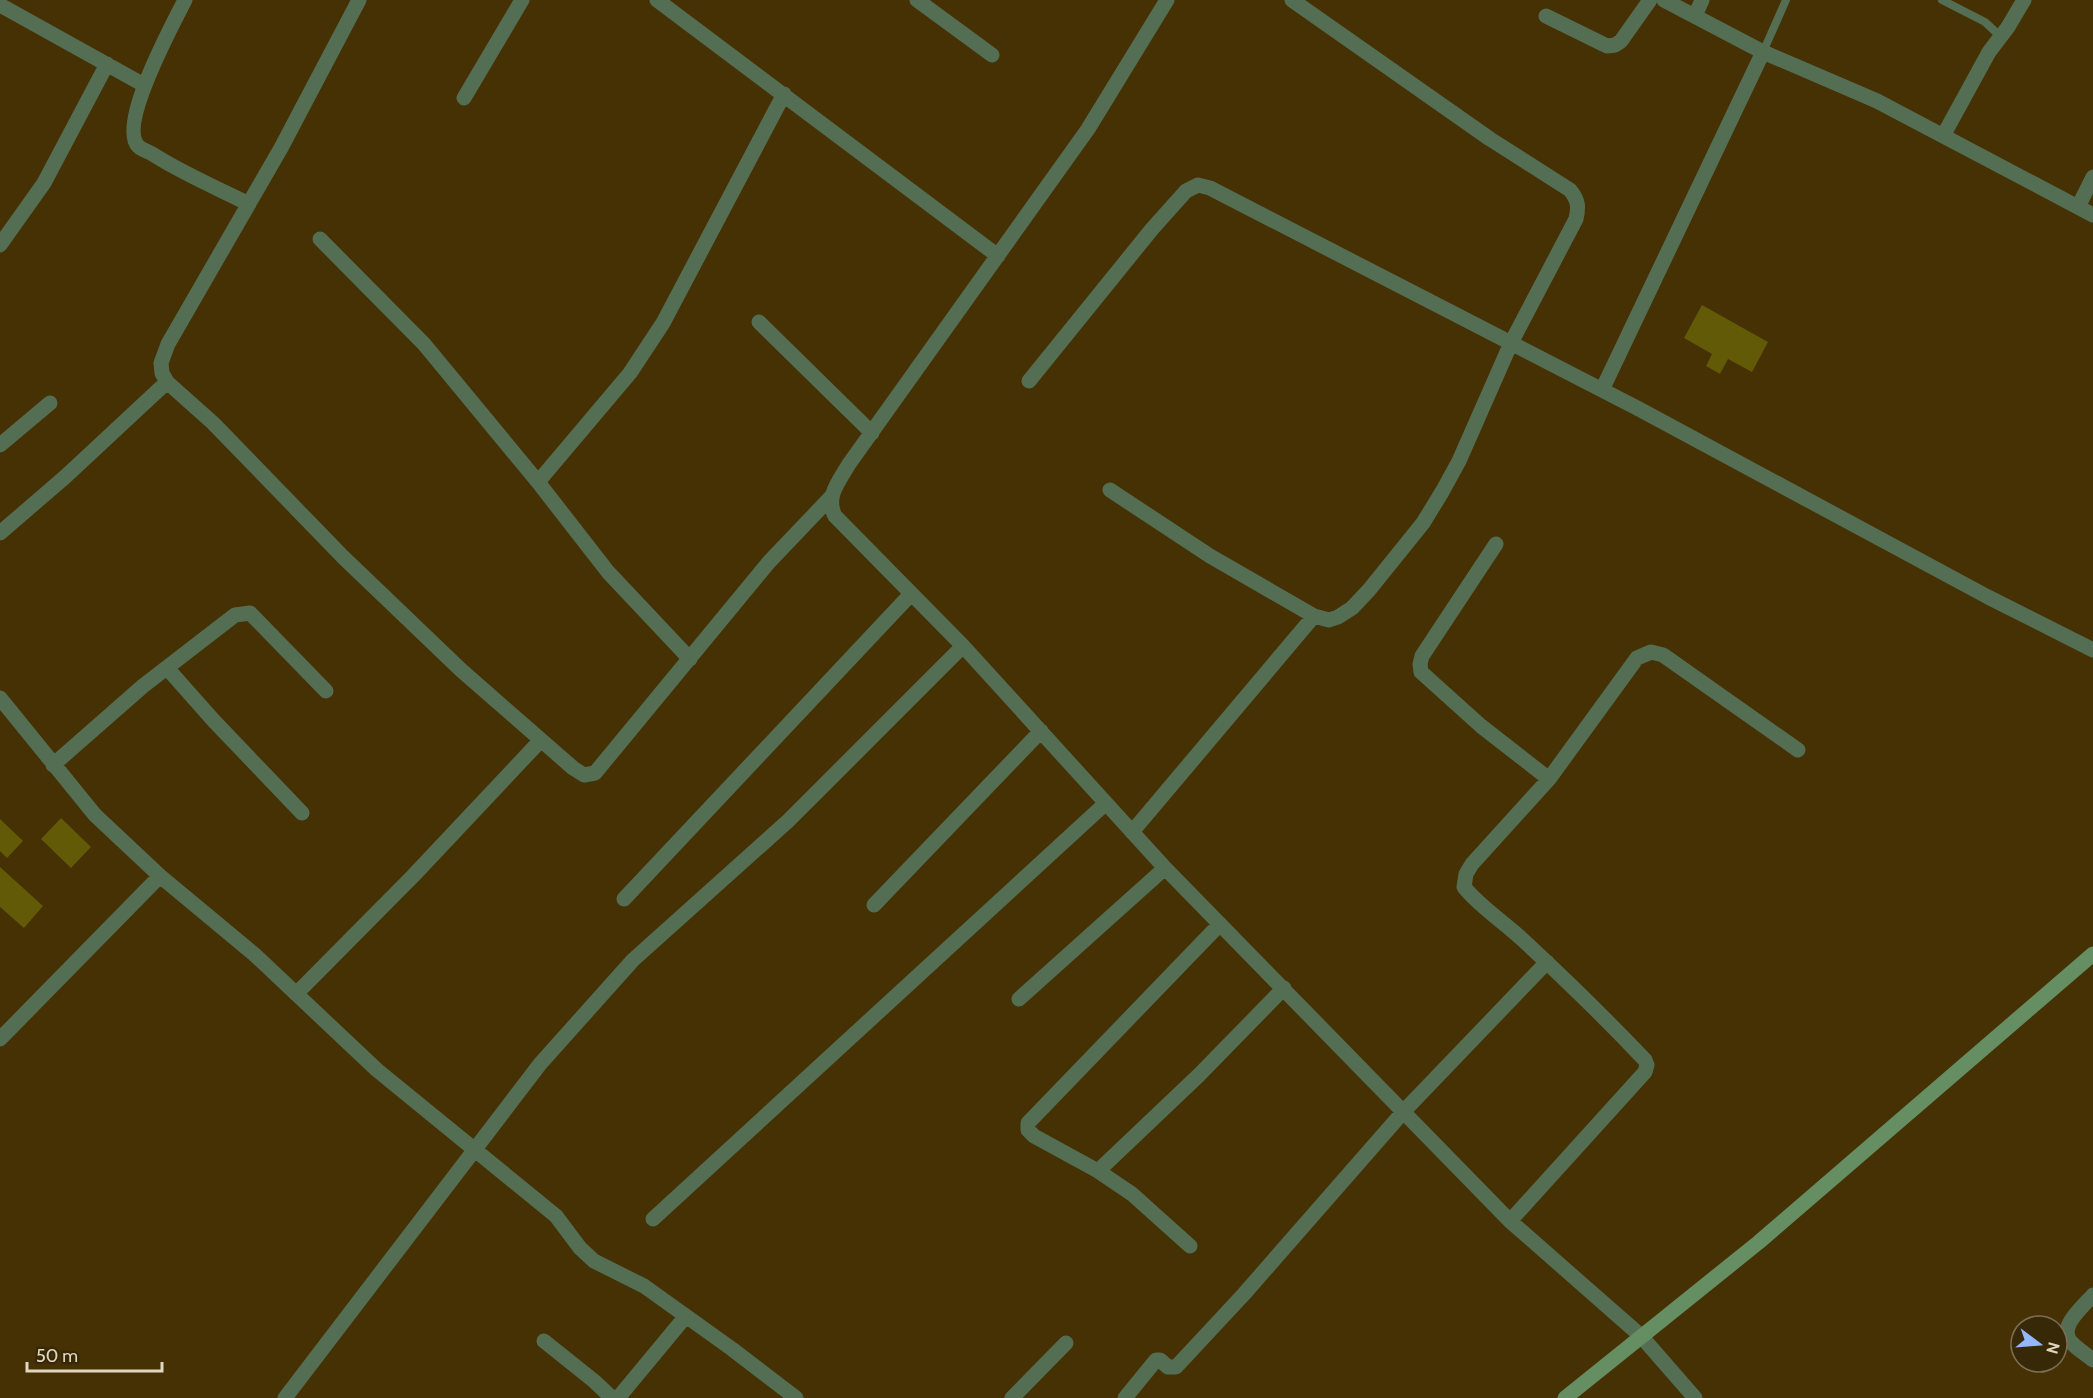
<svg xmlns="http://www.w3.org/2000/svg" width="2093" height="1398" viewBox="0 0 2093 1398" font-family="Cabin,sans-serif">
  <style>
    .building { fill: #625a07 }
    .lines { fill: none; stroke-linecap: round; stroke-linejoin: round }
    .lane { stroke: #546e53; stroke-width: 8 }
    .street { stroke: #546e53; stroke-width: 15 }
    .secondary { stroke: #658e62; stroke-width: 15 }
  </style>
  <rect width="100%" height="100%" fill="#453104"/>
  <path class="building" d="M1702,305l66,37 -16,30 -24,-13 -8,15 -14,-8 6,-12 -28,-16z
    M61,818l30,29 -20,21 -30,-29z
    M0,819l23,22 -16,17 -7,-7z
    M0,867l43,39 -19,22 -24,-21z"/>
  <g class="lines">
    <path class="lane" d="M1942,0l43,22 16,15
      M1763,52l23,-52"/>
    <path class="street" d="M185,0c-12,24 -67,124 -47,146 4,4 12,6 16,9 30,19 63,33 95,49
      M359,0l-78,148 -113,196 -7,19 1,10 5,9 46,41 130,134 118,113 112,98 11,7 11,-2 174,-211 62,-65
      M657,0l341,256
      M917,0l75,55
      M1167,0l-79,129 -239,335c-10,17 -24,33 -14,52l128,130 202,222 345,353 131,115 54,62
      M1664,0l99,52 114,49 216,114
      M0,5l144,80
      M1546,16l61,30 8,-1 6,-4 29,-41
      M1695,16l7,-16
      M464,98l58,-98
      M1943,136l46,-84 19,-25 16,-27
      M2078,207l15,-30
      M320,239l104,105 114,138 70,90 82,87
      M0,245l44,-62 63,-119
      M759,322l113,111
      M1029,381l123,-152 34,-38 12,-6 12,3 429,221 349,188 105,53
      M1602,390l161,-338
      M0,445l50,-42
      M538,482l92,-109 33,-50 121,-229
      M1110,490l100,66 104,60 15,4 9,-3 14,-9 17,-18 54,-67 19,-31 17,-31 52,-118 65,-124c3,-13 2,-19 -6,-29l-80,-51 -198,-139
      M0,533l65,-56 102,-95
      M1496,544l-74,112 -2,8 1,8 60,54 68,53
      M167,668l47,53 88,92
      M0,698l95,117 65,61 95,79 122,115 179,146 24,32 14,13 50,25 88,63 64,49
      M53,765l90,-79 92,-71 15,-2 76,78
      M1132,832l182,-216
      M624,899l287,-305
      M874,905l167,-174
      M296,994l117,-118 128,-136
      M1019,999l146,-131
      M0,1039l160,-163
      M1098,1171l101,-96 85,-87
      M653,1219l453,-416
      M1510,1221l135,-149 2,-7 -2,-5c-39,-41 -80,-81 -122,-120 -19,-18 -43,-33 -59,-53l2,-13 6,-10 77,-85 88,-121 14,-6 12,3 135,95
      M1190,1246l-58,-52 -34,-23 -64,-35 -6,-6v-7l192,-199
      M2093,1295c-9,11 -36,32 -22,47 6,7 15,12 22,18
      M544,1341l50,40 18,17
      M285,1398l255,-334 93,-104 155,-139 175,-175
      M618,1398l68,-82
      M1012,1398l54,-55
      M1125,1398l31,-38h4l8,7h8l68,-73 160,-183 143,-149"/>
    <path class="secondary" d="M1565,1398l194,-156 334,-288"/>
  </g>
  <g transform="translate(2039 1344) rotate(106)"><circle r="28" fill="#372808" stroke="#7b6e52" stroke-width="1.5"/>
  <path d="M0-4.5L10 22L0 15L-10 22Z" fill="#93b7fd"/>
  <text y="-9" font-size="16" font-weight="bold" text-anchor="middle" fill="#e1d6c0">N</text>
  </g>
  <path d="M27 1362v9h135v-9" fill="none" stroke="#e1d6c0" stroke-width="3"/>
  <text x="36" y="1362" font-size="18" fill="#e1d6c0" stroke="#372808" stroke-width="4.5" paint-order="stroke">50 m</text>
</svg>
